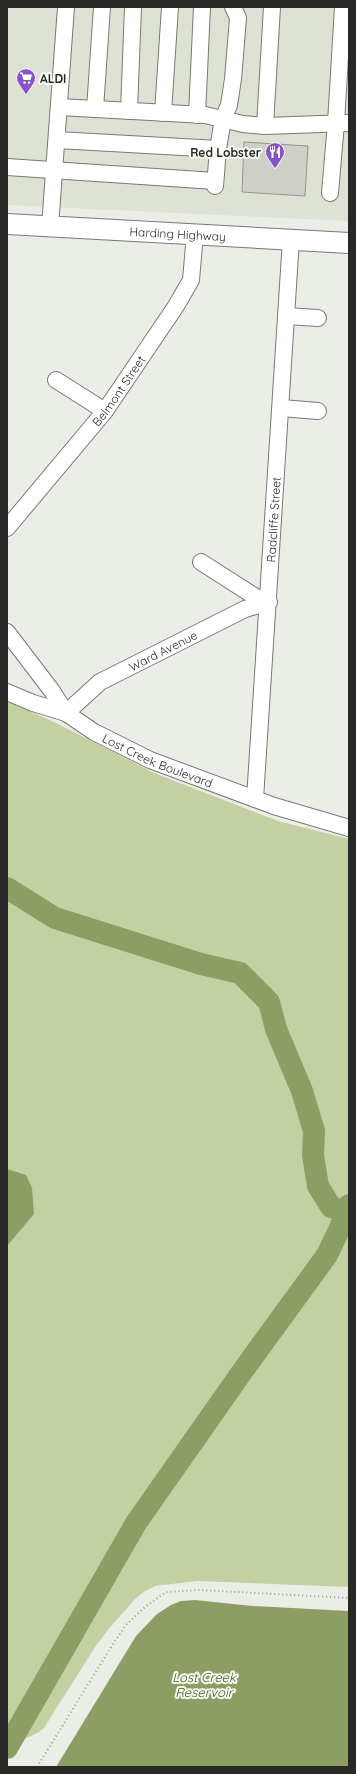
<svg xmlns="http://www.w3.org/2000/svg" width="356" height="1774" viewBox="0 0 356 1774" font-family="Quicksand,sans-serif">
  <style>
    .built { fill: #dde2d4 }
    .green { fill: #c3d1a2 }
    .water { fill: #8d9e65 }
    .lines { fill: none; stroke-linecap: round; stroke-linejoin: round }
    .river { stroke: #8d9e65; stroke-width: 22 }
    .building { fill: #cdcfc8; stroke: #93958f }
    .minor-casing { stroke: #787a74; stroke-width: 18 }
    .major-casing { stroke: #787a74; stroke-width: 22 }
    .path { stroke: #999b96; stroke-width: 2; stroke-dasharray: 1 3; stroke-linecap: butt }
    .minor { stroke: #fff; stroke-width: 16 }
    .major { stroke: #fff; stroke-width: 20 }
    .labels { text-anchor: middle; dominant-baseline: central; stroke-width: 4; stroke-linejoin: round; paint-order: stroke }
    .poi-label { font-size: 12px; font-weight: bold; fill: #282926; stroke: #f8fbf4; text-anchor: start }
    .street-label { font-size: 12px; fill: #282926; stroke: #f8fbf4 }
    .water-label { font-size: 13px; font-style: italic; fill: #4a591a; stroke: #f8fbf4 }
  </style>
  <rect width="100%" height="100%" fill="#ebede7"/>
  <path class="built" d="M7,7h342v214l-342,-16z"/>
  <path class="green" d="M7,701l49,22 98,50 124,48 71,18v748l-152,-6 -42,5 -13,7 -8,7 -27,31 -12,16 -51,81c-12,10 -22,12 -37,13z"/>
  <path class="water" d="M7,1169l19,6 6,13 2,26 -27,32z
    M195,1600l57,6 97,5v156h-293l80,-131 21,-22 14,-9 10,-4z"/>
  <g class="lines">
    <path class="river" d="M7,888l48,30 146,46 39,9 29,29 7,27 26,62 12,40 -1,24 5,31 13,21 11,4 7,-6
      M7,1748l129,-225 108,-154 83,-114 22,-46"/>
  </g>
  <path class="building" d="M244,142l64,4 -3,50 -63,-4z"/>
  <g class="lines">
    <defs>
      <g id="minor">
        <path d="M59,107l146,8 38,9 22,2 84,-3"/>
        <path d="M95,109l7,-102"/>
        <path d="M129,111l4,-104"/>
        <path d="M163,113l7,-106"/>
        <path d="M197,115l5,-108"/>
        <path d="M265,126l7,-119"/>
        <path d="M57,140l161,9"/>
        <path d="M7,167l208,14"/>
        <path d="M215,186l3,-37 5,-30 6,-14 4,-26 5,-61 -5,-11"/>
        <path d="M330,193l6,-70 7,-116"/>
        <path d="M50,227l16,-220"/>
        <path d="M287,316l31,2"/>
        <path d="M56,380l49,31"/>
        <path d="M281,408l37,3"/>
        <path id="s1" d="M7,528l98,-117 71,-105 15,-26 4,-46"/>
        <path d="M201,562l64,41"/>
        <path id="s2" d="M7,632l45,59 14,22 28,19 56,28 124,46 75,22"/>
        <path id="s3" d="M7,692l26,11 33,10 34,-31 145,-73 24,-7"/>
        <path id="s4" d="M255,799l36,-560"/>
      </g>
      <g id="major">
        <path id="s5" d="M7,224l342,19"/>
      </g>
    </defs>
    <use href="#minor" class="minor-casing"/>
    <use href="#major" class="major-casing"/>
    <path class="path" d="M37,1767l76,-123 13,-19 19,-18 21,-15 34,-2 149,8"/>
    <use href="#minor" class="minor"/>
    <use href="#major" class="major"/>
  </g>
  <defs>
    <symbol id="supermarket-pin" viewBox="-11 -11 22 30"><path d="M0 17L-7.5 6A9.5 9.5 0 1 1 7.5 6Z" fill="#8751c8" stroke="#f8fbf4"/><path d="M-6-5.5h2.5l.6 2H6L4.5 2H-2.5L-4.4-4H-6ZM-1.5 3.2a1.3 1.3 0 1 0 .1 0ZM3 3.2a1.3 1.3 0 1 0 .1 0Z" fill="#fff"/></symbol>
    <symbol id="restaurant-pin" viewBox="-11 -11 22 30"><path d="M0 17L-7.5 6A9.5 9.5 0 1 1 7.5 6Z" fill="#8751c8" stroke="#f8fbf4"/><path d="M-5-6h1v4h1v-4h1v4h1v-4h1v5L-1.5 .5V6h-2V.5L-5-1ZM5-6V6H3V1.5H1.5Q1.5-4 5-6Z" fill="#fff"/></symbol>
  </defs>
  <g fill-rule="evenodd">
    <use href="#supermarket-pin" x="15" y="67" width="22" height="30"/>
    <use href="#restaurant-pin" x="264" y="141" width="22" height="30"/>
  </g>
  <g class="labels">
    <g class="poi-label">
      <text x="40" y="78">ALDI</text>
      <text x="261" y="152" text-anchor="end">Red Lobster</text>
    </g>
    <g class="street-label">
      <text stroke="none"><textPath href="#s5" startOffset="171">Harding Highway</textPath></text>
      <text stroke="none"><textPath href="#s1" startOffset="177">Belmont Street</textPath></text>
      <text stroke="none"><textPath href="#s4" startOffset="280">Radcliffe Street</textPath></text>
      <text stroke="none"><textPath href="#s3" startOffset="179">Ward Avenue</textPath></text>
      <text stroke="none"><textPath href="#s2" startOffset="204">Lost Creek Boulevard</textPath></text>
    </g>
    <g class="water-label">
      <text x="204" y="1677">Lost Creek<tspan x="204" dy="15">Reservoir</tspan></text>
    </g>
  </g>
  <rect width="356" height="1774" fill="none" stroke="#282926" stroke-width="16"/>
</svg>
